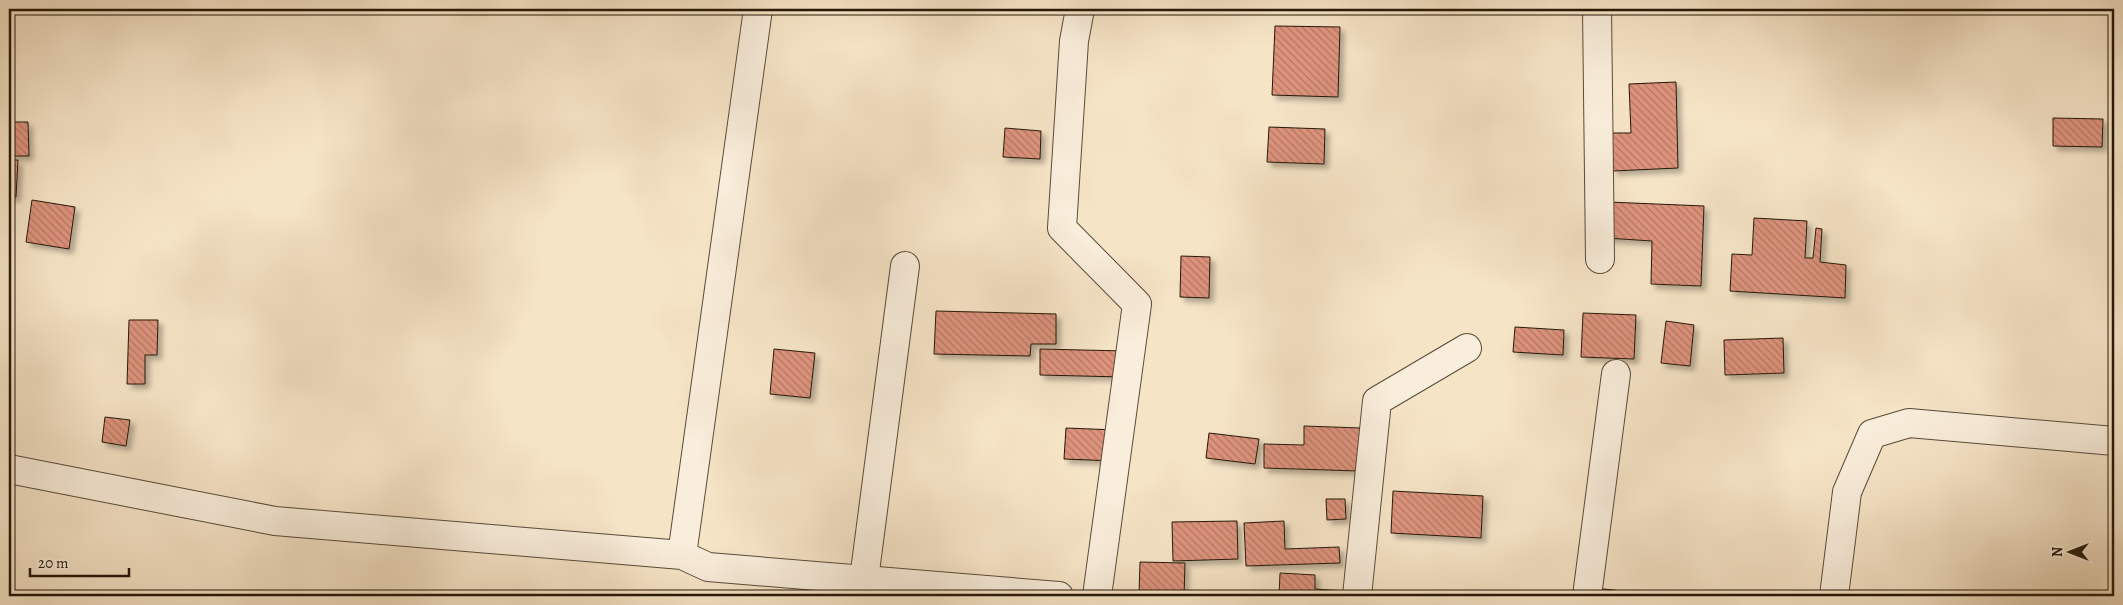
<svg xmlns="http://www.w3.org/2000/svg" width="2123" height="605" viewBox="0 0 2123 605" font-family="Alegreya,serif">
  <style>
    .building { fill: url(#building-back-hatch); stroke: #241808; filter: url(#shadow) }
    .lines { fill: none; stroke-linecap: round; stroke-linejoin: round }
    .street-casing { stroke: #584b38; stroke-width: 30 }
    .street { stroke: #f9eddb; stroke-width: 28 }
  </style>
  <defs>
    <pattern id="building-back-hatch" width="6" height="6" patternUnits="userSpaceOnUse" patternTransform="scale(1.25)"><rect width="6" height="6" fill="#de937d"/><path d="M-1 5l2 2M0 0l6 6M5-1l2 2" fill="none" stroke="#b47764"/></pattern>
    <filter id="shadow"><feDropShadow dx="4.5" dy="4.5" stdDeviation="2.5" flood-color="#0004"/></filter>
  </defs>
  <rect width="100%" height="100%" fill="#f6e4c7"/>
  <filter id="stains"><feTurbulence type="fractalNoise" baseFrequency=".004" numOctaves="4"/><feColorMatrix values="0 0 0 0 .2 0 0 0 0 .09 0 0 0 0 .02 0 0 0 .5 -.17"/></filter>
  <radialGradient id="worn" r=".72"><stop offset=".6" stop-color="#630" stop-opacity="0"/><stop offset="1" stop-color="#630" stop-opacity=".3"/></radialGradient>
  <path class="building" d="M1275,26l65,1 -2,70 -66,-2z
    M1676,82l2,86 -65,3 -2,-38h20l-2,-49z
    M2053,118l50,1 -1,28 -49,-1z
    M9,122h19l1,34h-20z
    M1269,127l56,2 -1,35 -57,-2z
    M1005,128l36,3 -1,28 -37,-2z
    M9,160h9l-2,37h-7z
    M32,200l43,7 -6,42 -43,-7z
    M1608,202l96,4 -3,80 -50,-2 1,-43 -46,-3z
    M1754,218l53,3 -2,37h8l3,-30 6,1 -2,33 26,3 -1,33 -115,-7 2,-37 20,1z
    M1181,256l29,1 -1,41 -29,-1z
    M936,311l120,3v30h-25l-1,12 -96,-2z
    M1583,313l53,2 -2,44 -53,-2z
    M129,320h29l-1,35h-12v29h-18z
    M1666,321l28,4 -4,41 -29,-3z
    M1515,327l49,3 -1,25 -50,-3z
    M1783,338l1,35 -59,2 -1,-35z
    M774,349l41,4 -5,45 -40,-4z
    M1040,349l85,2 -2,26 -83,-2z
    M105,417l25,3 -4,26 -24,-4z
    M1304,426l57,2 -2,43 -95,-3v-24l40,1z
    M1066,428l50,2 -1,31 -51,-2z
    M1209,433l50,6 -4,25 -49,-6z
    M1393,491l90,5 -2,42 -90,-5z
    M1326,499h19l1,20 -19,1z
    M1237,521l1,38 -65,2 -1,-39z
    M1284,521l1,28 54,-2 1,16 -94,3 -2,-43z
    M1140,562l45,1 -1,33 -45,-1z
    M1280,573l35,2v14l31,2 -1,5h-66z
    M1594,588l76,8h-77z"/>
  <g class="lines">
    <defs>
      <path id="street" d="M1080,9l-6,32 -12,187 75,76 -40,292
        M1597,9l3,250
        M9,469l266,52 407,34 26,12 351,29
        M682,555l76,-546
        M864,579l41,-313
        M1357,596l20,-195 90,-53
        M1587,596l29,-222
        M1834,596l13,-104 25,-58 37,-11 205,18"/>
    </defs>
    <use href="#street" class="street-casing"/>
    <use href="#street" class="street"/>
  </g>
  <rect width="2123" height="605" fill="none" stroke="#f6e4c7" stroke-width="30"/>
  <rect x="10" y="10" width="2103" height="585" fill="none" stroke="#241808" stroke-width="2.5"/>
  <rect x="15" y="15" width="2093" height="575" fill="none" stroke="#241808"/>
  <g transform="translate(2070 552) rotate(270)" stroke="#f9eddb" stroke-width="4" paint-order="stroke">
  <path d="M0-4L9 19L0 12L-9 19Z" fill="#241808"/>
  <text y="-8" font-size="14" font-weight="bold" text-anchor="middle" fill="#241808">N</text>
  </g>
  <path d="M30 568v8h99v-8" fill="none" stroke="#241808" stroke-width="2.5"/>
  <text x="38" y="568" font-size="15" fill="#241808" stroke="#f9eddb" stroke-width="4" paint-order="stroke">20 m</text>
  <rect width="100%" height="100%" filter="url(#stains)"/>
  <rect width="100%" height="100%" fill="url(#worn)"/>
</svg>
